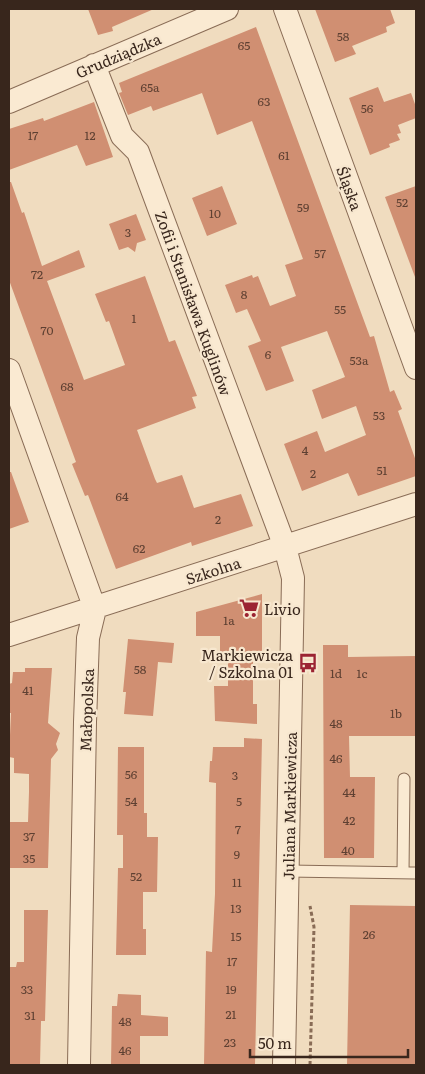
<svg xmlns="http://www.w3.org/2000/svg" width="425" height="1074" viewBox="0 0 425 1074" font-family="Literata,serif">
  <style>
    .building { fill: #d08f72 }
    .lines { fill: none; stroke-linecap: round; stroke-linejoin: round }
    .service-casing { stroke: #896c56; stroke-width: 13 }
    .minor-casing { stroke: #896c56; stroke-width: 24 }
    .path { stroke: #896c56; stroke-width: 3; stroke-dasharray: 4 2.5; stroke-linecap: butt }
    .service { stroke: #faead2; stroke-width: 11 }
    .minor { stroke: #faead2; stroke-width: 22 }
    .labels { text-anchor: middle; dominant-baseline: central; stroke-width: 4.5; stroke-linejoin: round; paint-order: stroke }
    .number-label { font-size: 12px; fill: #5e4032 }
    .street-label { font-size: 15px; fill: #38261c; stroke: #f7e7cf }
    .poi-label { font-size: 15px; fill: #38261c; stroke: #f7e7cf; text-anchor: start }
  </style>
  <rect width="100%" height="100%" fill="#f0dcbf"/>
  <path class="building" d="M88,9h66l-42,18 1,4 -15,4z
    M315,9h75l5,14 -9,4 1,5 -35,14 4,8 -21,8z
    M256,27l114,310 4,-1 16,56 4,-2 8,19 -4,2 18,50v15l-58,20 -10,-23 -46,18 -18,-47 33,-13 8,21 41,-17 -10,-29 -34,13 -10,-29 33,-13 -18,-46 -46,16 13,34 -28,10 -18,-45 13,-5 -14,-32 -11,4 -11,-28 27,-10 1,3 5,-2 12,30 26,-10 -11,-31 18,-6 -51,-138 -35,14 -15,-42 -49,18 -2,-5 -23,9 -9,-22 3,-1 -3,-9z
    M378,87l6,15 27,-9 5,14v11l-18,7 3,8 -4,1 3,6 -11,4 1,3 -20,8 -21,-57z
    M94,102l19,55 -27,9 -9,-21 -68,25v-41l34,-11 1,3z
    M9,182h2l11,31 2,-1 18,54 37,-16 6,17 -38,14 37,99 41,-15 -16,-44 -3,1 -11,-28 50,-18 24,66 6,-2 22,56 -5,1 4,11 -59,22 18,49 2,4 25,-8 12,33 47,-14 12,32 -61,20 -1,-4 -75,27 -28,-74 -3,1 -13,-32 4,-2 -67,-182z
    M222,186l15,38 -30,12 -15,-38z
    M416,186v91h-1l-30,-80z
    M136,214l10,26 -9,3 -2,9 -7,-5 -9,3 -10,-26z
    M9,472h2l18,50 -20,7z
    M262,594v58h-9v52h4v20l-42,-3 -1,-35h14v-34h-8v-16h-24v-24z
    M128,639l46,4 -2,20 -14,-1 -5,54 -29,-2 2,-22h-3z
    M323,645h25v12l68,-1v80h-67l1,41h25l-1,81h-50z
    M25,668h27l-4,55 12,10 -4,11 2,6 -7,9 -3,109h-39v-46h19l1,-30v-18l-15,-1v-15l-5,-1 2,-44h-2v-29l3,-1 1,-11h12z
    M244,738l18,1 -7,326h-51l2,-114 6,1 3,-58 1,-111 -7,-1 1,-21h2l1,-14h31z
    M118,747h26v66h3v24h11l-1,55h-14v37h3v26h-30l2,-87h5v-33h-6z
    M350,905l66,1v159h-69z
    M24,910h24l-3,111h-4l-1,44h-31v-98h7l1,-5h7z
    M118,994l23,1v20l27,2v19h-28v29h-29l1,-59h5z"/>
  <g class="lines">
    <defs>
      <path id="service" d="M288,871l128,2
        M403,873l1,-94"/>
      <path id="minor" d="M285,9l131,359
        M94,65l28,71 16,16 147,395 8,31 -9,487
        M9,102l218,-93
        M9,370l86,239 -7,29 -3,84 -6,343
        M9,635l407,-131"/>
    </defs>
    <use href="#service" class="service-casing"/>
    <use href="#minor" class="minor-casing"/>
    <path class="path" d="M310,1065l4,-138 -4,-21"/>
    <use href="#service" class="service"/>
    <use href="#minor" class="minor"/>
  </g>
  <defs>
    <symbol id="supermarket-bare" viewBox="-9 -9 18 18"><path d="M-6-5.5h2.5l.6 2H6L4.5 2H-2.5L-4.4-4H-6ZM-1.5 3.2a1.3 1.3 0 1 0 .1 0ZM3 3.2a1.3 1.3 0 1 0 .1 0Z" fill="#9b2332" stroke="#f7e7cf" stroke-width="2.5" paint-order="stroke"/></symbol>
    <symbol id="bus-bare" viewBox="-9 -9 18 18"><path d="M-5-6H5V4H4V6H2V4H-2V6H-4V4H-5ZM-3.5-4V0h7V-4ZM-3.5 1.2v1.5H-2V1.2ZM2 1.2v1.5H3.5V1.2Z" fill="#9b2332" stroke="#f7e7cf" stroke-width="2.5" paint-order="stroke"/></symbol>
  </defs>
  <g fill-rule="evenodd">
    <use href="#supermarket-bare" x="235" y="594" width="28" height="28"/>
    <use href="#bus-bare" x="294" y="649" width="28" height="28"/>
  </g>
  <g class="labels">
    <g class="number-label">
      <text x="343" y="36">58</text>
      <text x="244" y="45">65</text>
      <text x="150" y="87">65a</text>
      <text x="264" y="101">63</text>
      <text x="367" y="108">56</text>
      <text x="33" y="135">17</text>
      <text x="90" y="135">12</text>
      <text x="284" y="155">61</text>
      <text x="402" y="202">52</text>
      <text x="303" y="207">59</text>
      <text x="215" y="213">10</text>
      <text x="128" y="232">3</text>
      <text x="320" y="253">57</text>
      <text x="37" y="274">72</text>
      <text x="244" y="294">8</text>
      <text x="340" y="309">55</text>
      <text x="134" y="318">1</text>
      <text x="47" y="330">70</text>
      <text x="268" y="354">6</text>
      <text x="359" y="360">53a</text>
      <text x="67" y="386">68</text>
      <text x="379" y="415">53</text>
      <text x="305" y="450">4</text>
      <text x="382" y="470">51</text>
      <text x="313" y="473">2</text>
      <text x="122" y="496">64</text>
      <text x="218" y="519">2</text>
      <text x="139" y="548">62</text>
      <text x="229" y="620">1a</text>
      <text x="140" y="669">58</text>
      <text x="336" y="673">1d</text>
      <text x="362" y="673">1c</text>
      <text x="28" y="690">41</text>
      <text x="396" y="713">1b</text>
      <text x="336" y="723">48</text>
      <text x="336" y="758">46</text>
      <text x="131" y="774">56</text>
      <text x="235" y="775">3</text>
      <text x="349" y="792">44</text>
      <text x="131" y="801">54</text>
      <text x="239" y="801">5</text>
      <text x="349" y="820">42</text>
      <text x="238" y="829">7</text>
      <text x="29" y="836">37</text>
      <text x="348" y="850">40</text>
      <text x="237" y="854">9</text>
      <text x="29" y="858">35</text>
      <text x="136" y="876">52</text>
      <text x="237" y="882">11</text>
      <text x="236" y="908">13</text>
      <text x="369" y="934">26</text>
      <text x="236" y="936">15</text>
      <text x="232" y="961">17</text>
      <text x="27" y="989">33</text>
      <text x="231" y="989">19</text>
      <text x="231" y="1014">21</text>
      <text x="30" y="1015">31</text>
      <text x="125" y="1021">48</text>
      <text x="230" y="1042">23</text>
      <text x="125" y="1050">46</text>
    </g>
    <g class="street-label">
      <text transform="translate(118 55) rotate(-23)">Grudziądzka</text>
      <text transform="translate(350 188) rotate(70)">Śląska</text>
      <text transform="translate(194 303) rotate(70)">Zofii i Stanisława Kuglinów</text>
      <text transform="translate(213 570) rotate(-18)">Szkolna</text>
      <text transform="translate(86 710) rotate(-88)">Małopolska</text>
      <text transform="translate(289 806) rotate(-89)">Juliana Markiewicza</text>
    </g>
    <g class="poi-label">
      <text x="264" y="608">Livio</text>
      <text x="293" y="654" text-anchor="end">Markiewicza<tspan x="293" dy="17">/ Szkolna 01</tspan></text>
    </g>
  </g>
  <rect width="425" height="1074" fill="none" stroke="#38261c" stroke-width="20"/>
  <path d="M250 1049v8h158v-8" fill="none" stroke="#38261c" stroke-width="2.5"/>
  <text x="258" y="1049" font-size="15" fill="#38261c" stroke="#f7e7cf" stroke-width="4" paint-order="stroke">50 m</text>
</svg>
